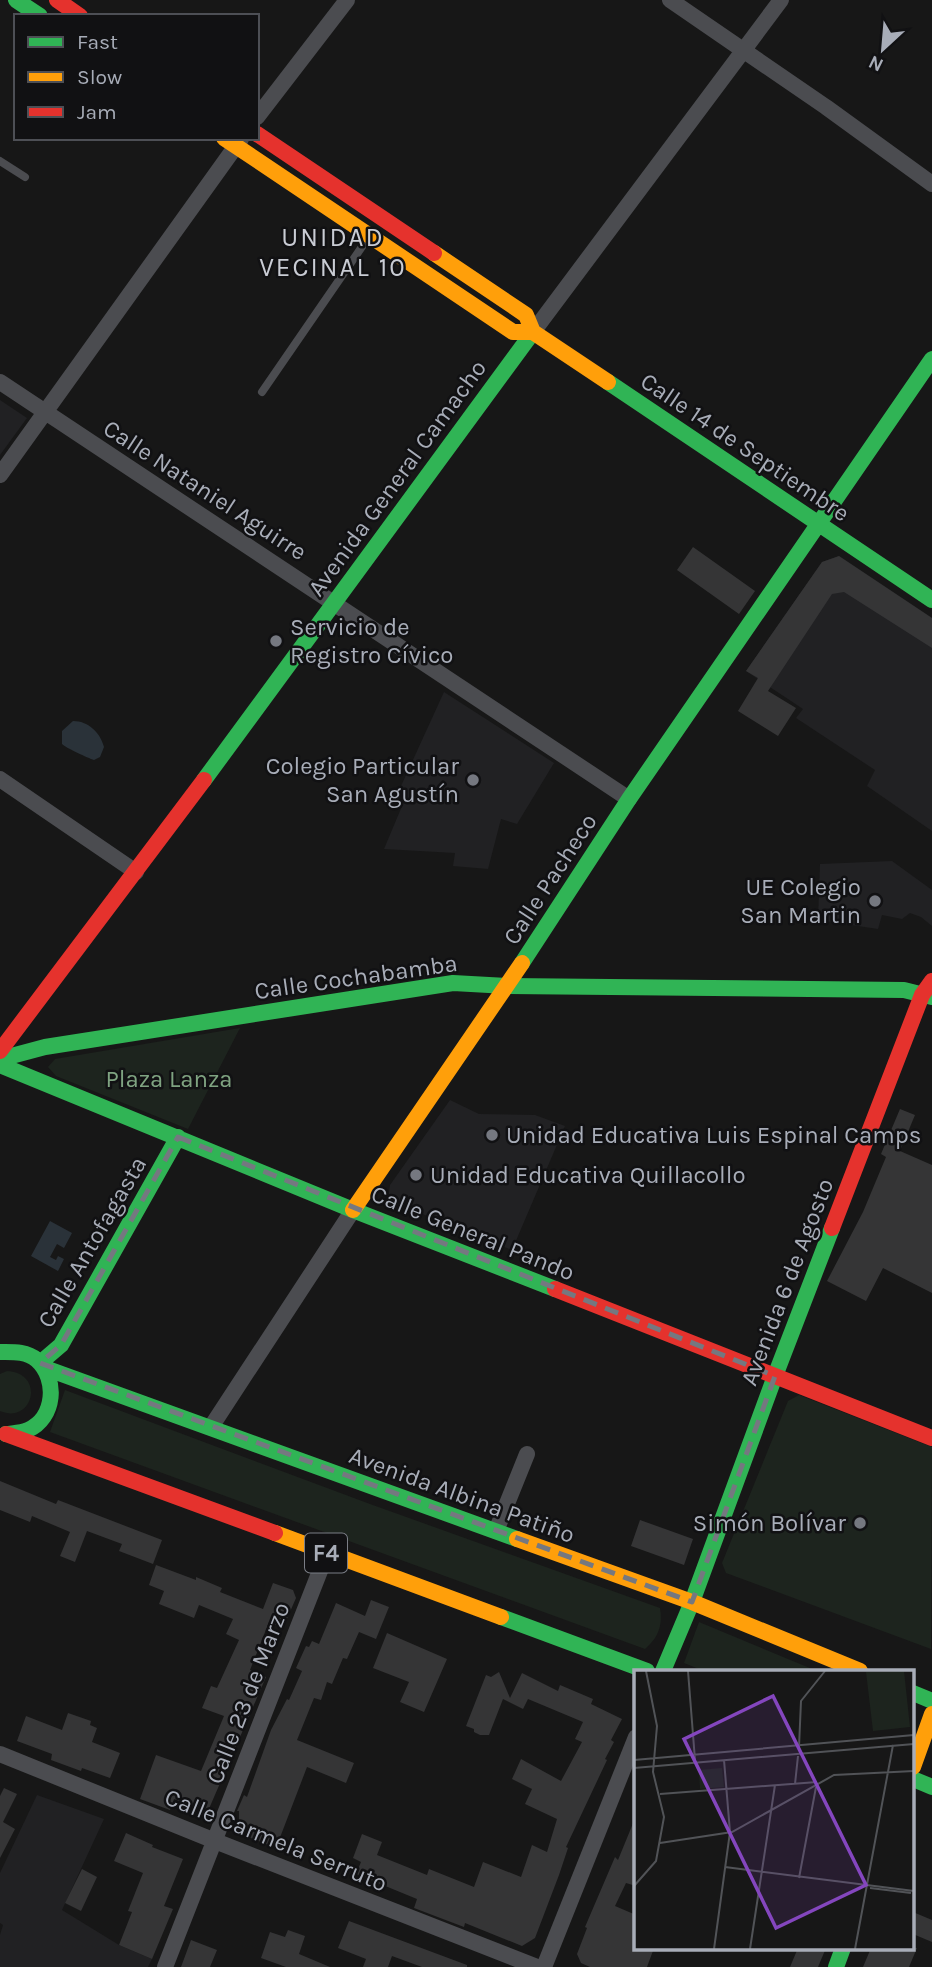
<svg xmlns="http://www.w3.org/2000/svg" width="932" height="1967" viewBox="0 0 932 1967" font-family="Karla,sans-serif">
  <style>
    .built { fill: #212123 }
    .green { fill: #1d241e }
    .water { fill: #2a3239 }
    .building { fill: #353536 }
    .lines { fill: none; stroke-linecap: round; stroke-linejoin: round }
    .lane { stroke: #4b4c50; stroke-width: 8 }
    .street { stroke: #4b4c50; stroke-width: 16 }
    .fast { stroke: #30b455; stroke-width: 16 }
    .slow { stroke: #ff9f0a; stroke-width: 16 }
    .jam { stroke: #e5322d; stroke-width: 16 }
    .marked { fill: none; stroke: #757880; stroke-width: 5; stroke-dasharray: 14 9; stroke-linejoin: round }
    .poi-dot { fill: #757880; stroke: #111113; stroke-width: 2.5 }
    .labels { text-anchor: middle; dominant-baseline: central; stroke-width: 5; stroke-linejoin: round; paint-order: stroke }
    .shield { fill: #111113; stroke: #7b7e86; stroke-width: 2 }
    .shield-label { font-size: 23px; font-weight: bold; fill: #a8adb8 }
    .street-label { font-size: 24px; fill: #a8adb8; stroke: #111113 }
    .poi-label { font-size: 24px; fill: #a8adb8; stroke: #111113; text-anchor: start }
    .park-label { font-size: 24px; fill: #7fa381; stroke: #111113 }
    .neighbourhood-label { font-size: 26px; letter-spacing: 2px; fill: #c9ccd4; stroke: #111113 }
    .inset-road { fill: none; stroke: #515357; stroke-width: 2 }
    .view { fill: #8446be; fill-opacity: 0.15; stroke: #8446be; stroke-width: 3.5 }
    .inset-edge { fill: none; stroke: #a8adb8; stroke-width: 3.5 }
  </style>
  <rect width="100%" height="100%" fill="#171717"/>
  <path class="built" d="M0,400l27,18 -27,37z
    M839,556l93,62v213l-65,-45 8,-16 -79,-52 7,-9 -57,-38 76,-109z
    M444,692l110,71 -37,61 -16,-5 -13,50 -35,-3 2,-13 -71,-4 21,-50 -9,-2z
    M892,861l40,29v36l-11,-9 -11,-4 -8,6 -20,-4 -4,14 -60,-9 2,-56z
    M450,1100l29,14 56,1 30,11 -53,124 -124,-50 2,-15z
    M37,1795l67,24 -42,91 57,35 33,14 -4,8h-148v-32l3,-10 -3,-2v-50z"/>
  <path class="green" d="M240,1028l-52,101 -132,-53 -8,-9 7,-8z
    M7,1371c39,2 26,54 -7,40v-37z
    M65,1390l305,114 290,104c3,18 -2,30 -15,41l-595,-217z
    M799,1395l133,52 -1,202 -205,-76 -4,-10 66,-162z
    M699,1622l118,49h-113l-20,-8z"/>
  <path class="water" d="M73,721c15,0 27,11 31,26l-4,10 -6,3c-6,-2 -28,-12 -32,-16v-13z
    M50,1221l22,12 -8,15 -7,-4 -7,13 6,3 2,-4 6,3 -6,12 -27,-15z"/>
  <path class="building" d="M693,547l62,44 -16,23 -62,-44z
    M839,556l93,62v30l-88,-56 -12,2 -64,97 28,17 -18,28 -40,-25 20,-33 -12,-7 76,-109z
    M900,1109l15,6 -15,36 32,14v128l-49,-25 -17,33 -39,-20 36,-69 23,-55 -5,-3z
    M0,1481l56,23 2,-4 104,40 -9,24 -34,-13 3,-7 -35,-13 -12,31 -15,-6 10,-24 -38,-16 -2,6 -30,-12z
    M640,1520l53,19 -9,26 -53,-19z
    M156,1565l40,15v-3l26,11 -2,4 43,17 10,-26 20,7 3,8 -13,30 -14,-6 -19,48 16,7 -58,134 -34,-12 -4,11 -30,-11 16,-44 45,16 23,-55 -22,-8 9,-22 6,2 22,-48 -13,-6 7,-15 -34,-14 -5,13 -35,-14 5,-13 -15,-6z
    M371,1600l18,7 -13,32 -17,-7 -12,27 -4,-1 -11,26 -5,-2 -6,18 -7,-2 -17,42 57,23 -8,20 -39,-16 -31,81 -33,-13 -4,-8v-16h-2l7,-16 3,2 24,-67 16,-31 2,1 13,-29 -6,-3 10,-22 3,1 3,-6 7,3 17,-41 29,13z
    M387,1633l60,26 -23,53 -24,-10 9,-20 -36,-14z
    M499,1672l11,26 12,-25 36,18 2,-6 33,14 -2,5 31,15 -11,21 3,2 -9,17 2,1 -41,87 2,1 -9,27 -24,63 -13,8 -57,-23 -1,4 -50,-19 3,-9 -61,-25 5,-12 -8,-4 9,-24 20,8 -5,13 50,20 2,-6 45,18 9,-25 38,15 11,-32 15,7 10,-33 -32,-15 7,-15 -20,-10 9,-20 40,22 21,-39 -7,-3 8,-17 -55,-23 -5,10 -20,-10 -14,36h-9l-6,-3v-3l-8,-3 20,-51 5,2z
    M68,1713l23,8 -1,4 7,3 -5,14 28,11 -10,25 -28,-10 -1,3 -30,-11 1,-6 -35,-13 9,-25 36,14z
    M4,1788l13,6 -14,28 12,7 -15,29v-62z
    M636,1816v70l-10,-3 -11,23 21,9v33h18l-7,19h-57l-9,-4 -4,-9 10,-26 -2,-1 30,-70 3,3z
    M126,1833l27,12 -1,2 31,12 -19,47 9,3 -21,50 -33,-14 13,-33 -4,-1 15,-38 -29,-12z
    M82,1869l15,8 -16,34 -16,-8z
    M913,1912l19,8v22l-19,-8z
    M349,1921l118,44v2h-45l-30,-11 -4,11h-25l3,-8 -28,-11z
    M288,1930l17,6 -6,18 31,13h-44l-25,-9 9,-26 15,5z
    M191,1940l26,10 -7,17h-29z
    M798,1948h28l-8,19h-28z
    M871,1948h46l-8,19h-46z"/>
  <g class="lines">
    <path class="lane" d="M0,161l25,16
      M262,392l106,-154"/>
    <path class="street" d="M670,0l156,107 106,77
      M257,117l90,-117
      M533,332l248,-332
      M0,382l629,417
      M0,475l241,-336
      M0,779l136,93
      M211,1427l142,-217
      M496,1531l31,-77
      M0,1754l215,87 322,126
      M165,1967l162,-414
      M544,1967l92,-230"/>
    <path class="fast" d="M16,0l24,16
      M608,382l324,218
      M204,780l329,-448
      M522,963l107,-164 303,-440
      M0,1059l45,-12 408,-64 54,3 397,4 28,7
      M0,1065l353,145 202,79
      M0,1352c13,0 26,-1 37,8 21,19 18,58 -9,70 -6,3 -15,3 -22,4
      M40,1363l21,-18 117,-208
      M45,1368l472,171
      M501,1617l146,54
      M663,1671l29,-69 83,-226 57,-148
      M913,1693l19,8
      M913,1779l19,8
      M836,1967l7,-19"/>
    <path class="slow" d="M224,138l289,194h20l75,50
      M434,253l92,62 7,17
      M353,1210l169,-247
      M275,1533l226,84
      M517,1539l175,63 168,69
      M913,1767l19,-53"/>
    <path class="jam" d="M57,0l23,16
      M257,134l177,119
      M0,1051l204,-271
      M832,1228l90,-233 10,-14
      M555,1289l377,149
      M6,1434l269,99"/>
  </g>
  <path class="marked" d="M178,1137l597,239 -83,226 -652,-239 21,-18z"/>
  <g class="poi-dot">
    <circle cx="276" cy="641" r="7"/>
    <circle cx="473" cy="780" r="7"/>
    <circle cx="875" cy="901" r="7"/>
    <circle cx="492" cy="1135" r="7"/>
    <circle cx="416" cy="1175" r="7"/>
    <circle cx="860" cy="1523" r="7"/>
  </g>
  <g class="labels">
    <rect class="shield" x="305" y="1533.5" width="42" height="39" rx="5"/>
    <g class="shield-label">
      <text x="326" y="1553">F4</text>
    </g>
    <g class="street-label">
      <text transform="translate(745 447) rotate(34)">Calle 14 de Septiembre</text>
      <text transform="translate(397 478) rotate(-54)">Avenida General Camacho</text>
      <text transform="translate(205 490) rotate(33)">Calle Nataniel Aguirre</text>
      <text transform="translate(550 879) rotate(-57)">Calle Pacheco</text>
      <text transform="translate(356 977) rotate(-8)">Calle Cochabamba</text>
      <text transform="translate(473 1233) rotate(22)">Calle General Pando</text>
      <text transform="translate(92 1242) rotate(-60)">Calle Antofagasta</text>
      <text transform="translate(787 1282) rotate(-69)">Avenida 6 de Agosto</text>
      <text transform="translate(462 1495) rotate(20)">Avenida Albina Patiño</text>
      <text transform="translate(248 1693) rotate(-69)">Calle 23 de Marzo</text>
      <text transform="translate(276 1840) rotate(22)">Calle Carmela Serruto</text>
    </g>
    <g class="poi-label">
      <text x="290" y="627">Servicio de<tspan x="290" dy="28">Registro Cívico</tspan></text>
      <text x="459" y="766" text-anchor="end">Colegio Particular<tspan x="459" dy="28">San Agustín</tspan></text>
      <text x="861" y="887" text-anchor="end">UE Colegio<tspan x="861" dy="28">San Martin</tspan></text>
      <text x="506" y="1135">Unidad Educativa Luis Espinal Camps</text>
      <text x="430" y="1175">Unidad Educativa Quillacollo</text>
      <text x="846" y="1523" text-anchor="end">Simón Bolívar</text>
    </g>
    <g class="park-label">
      <text x="169" y="1079">Plaza Lanza</text>
    </g>
    <g class="neighbourhood-label">
      <text x="333" y="237">UNIDAD<tspan x="333" dy="30">VECINAL 10</tspan></text>
    </g>
  </g>
  <g transform="translate(634 1670)">
    <rect width="280" height="280" fill="#171717"/>
    <path d="M270,1l6,56 -37,4 -7,-59zM88,98l2,19 -24,2 -1,-19z" fill="#1d241e"/>
    <path class="inset-road" d="M54,1l7,89M165,77l2,-46 24,-30M0,90l280,-25M0,98l280,-24M161,114l3,-28M26,124l157,-12M26,173l72,-11 102,-57 80,-4M91,197l189,24M165,208l17,-91M0,216l22,-25 8,-44 -11,-45 4,-46 -11,-55M236,218l41,5M80,279l16,-117 -6,-72M116,279l25,-164M221,279l38,-204"/>
    <path class="view" d="M139,26l93,189 -90,43 -92,-189z"/>
    <rect width="280" height="280" class="inset-edge"/>
  </g>
  <rect x="14" y="14" width="245" height="126" fill="#111113" stroke="#4d4f55" stroke-width="2"/>
  <rect x="28" y="37" width="35" height="10" fill="#30b455" stroke="#4d4f55" stroke-width="2"/>
  <text x="77" y="49" font-size="21" fill="#a8adb8">Fast</text>
  <rect x="28" y="72" width="35" height="10" fill="#ff9f0a" stroke="#4d4f55" stroke-width="2"/>
  <text x="77" y="84" font-size="21" fill="#a8adb8">Slow</text>
  <rect x="28" y="107" width="35" height="10" fill="#e5322d" stroke="#4d4f55" stroke-width="2"/>
  <text x="77" y="119" font-size="21" fill="#a8adb8">Jam</text>
  <g transform="translate(883 49) rotate(206)" stroke="#111113" stroke-width="5" paint-order="stroke">
  <path d="M0-5L12 26L0 18L-12 26Z" fill="#a8adb8"/>
  <text y="-10" font-size="19" font-weight="bold" text-anchor="middle" fill="#a8adb8">N</text>
  </g>
</svg>
